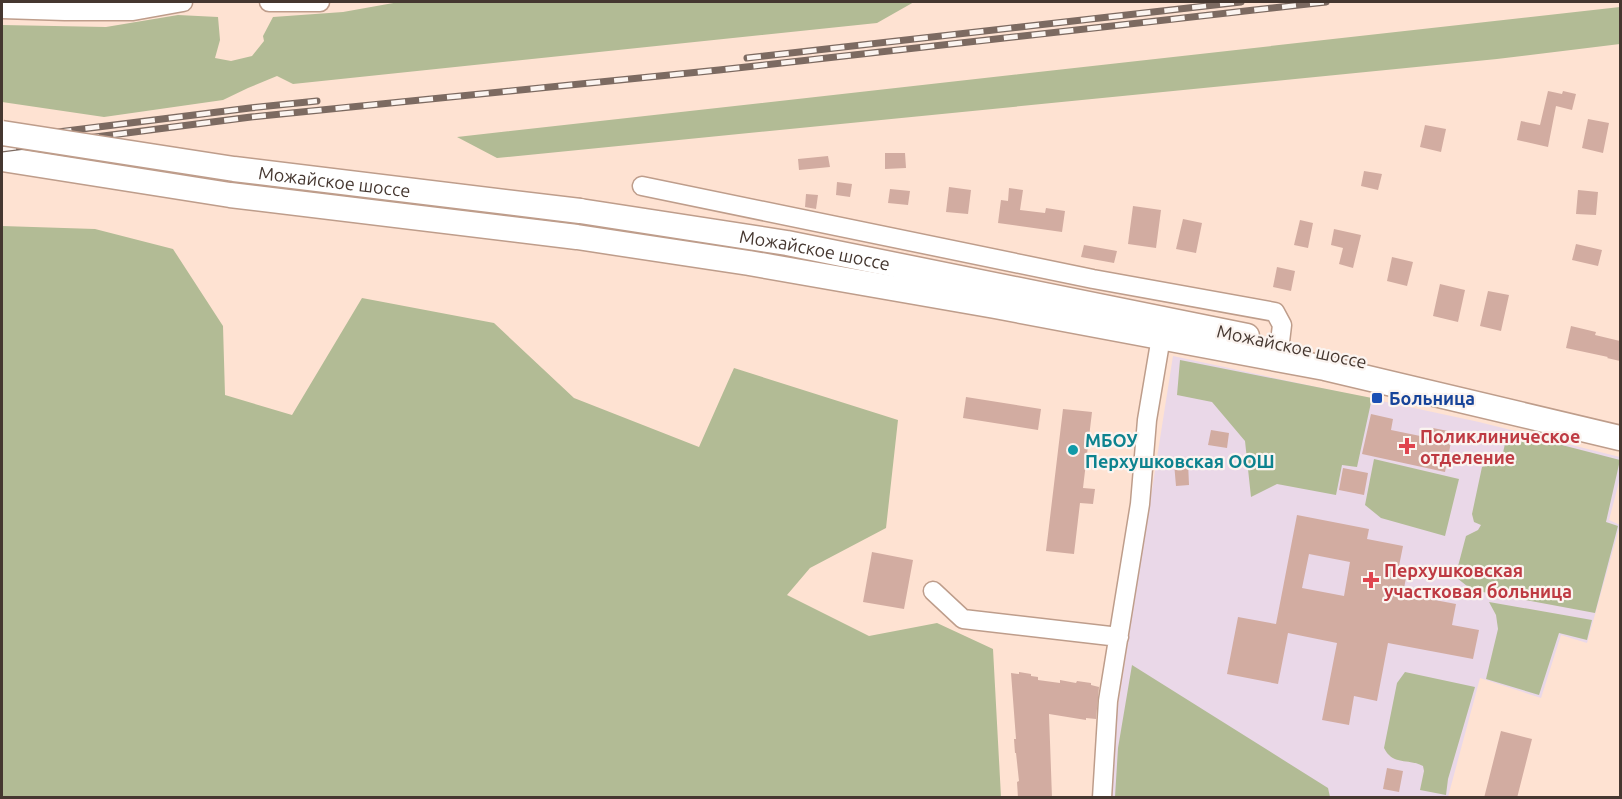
<svg xmlns="http://www.w3.org/2000/svg" width="1622" height="799" viewBox="0 0 1622 799" font-family="Ubuntu,sans-serif">
  <style>
    .medical { fill: #ead8e8 }
    .green { fill: #b2bb95 }
    .building { fill: #d2aca1; fill-rule: evenodd }
    .lines { fill: none; stroke-linecap: round; stroke-linejoin: round }
    .minor-casing { stroke: #be9d8b; stroke-width: 21 }
    .major-casing { stroke: #be9d8b; stroke-width: 27 }
    .minor { stroke: #fff; stroke-width: 18 }
    .major { stroke: #fff; stroke-width: 24 }
    .rail-casing { stroke: #7c6a61; stroke-width: 7 }
    .rail { stroke: #fbf4f0; stroke-width: 4.5; stroke-dasharray: 14; stroke-linecap: butt }
    .major-bridge-casing { stroke: #be9d8b; stroke-width: 27; stroke-linecap: butt }
    .major-bridge { stroke: #fff; stroke-width: 24 }
    .transit-dot { fill: #1a4fb4; stroke: #fbf4f0; stroke-width: 2 }
    .health-dot { fill: #e0444e; stroke: #fbf4f0; stroke-width: 2 }
    .culture-dot { fill: #0f9aa8; stroke: #fbf4f0; stroke-width: 2 }
    .labels { text-anchor: middle; dominant-baseline: central; stroke-width: 4.5; stroke-linejoin: round; paint-order: stroke }
    .street-label { font-size: 18px; fill: #453730; stroke: #fbf4f0 }
    .transit-label { font-size: 18px; font-weight: bold; fill: #164399; stroke: #fbf4f0; text-anchor: start }
    .health-label { font-size: 18px; font-weight: bold; fill: #be3a42; stroke: #fbf4f0; text-anchor: start }
    .culture-label { font-size: 18px; font-weight: bold; fill: #0d838f; stroke: #fbf4f0; text-anchor: start }
  </style>
  <rect width="100%" height="100%" fill="#fee2d2"/>
  <path class="medical" d="M1173,356l306,66 141,35v21l-11,42 11,5 -33,118 -26,-8 -20,63 -61,-20 -32,119 -339,1 3,-54z"/>
  <path class="green" d="M399,2h515l-37,21 -584,61 -16,-8 -29,12 -25,12 -119,17 -102,-15v-77l104,2 72,-12 40,2 2,23 -5,18 16,3 21,-5 12,-15 -1,-5 10,-19 70,-5z
    M1620,7v37l-123,15 -1000,99 -40,-21z
    M2,226l93,3 78,20 50,77 2,69 67,20 70,-117 132,25 80,75 125,49 35,-79 164,52 -12,108 -76,40 -23,27 82,41 68,-13 56,26 8,148h-999z
    M1180,360l192,38 -15,69 -15,-2 -6,30 -59,-11 -26,13 -6,-56 -33,-39 -35,-7z
    M1508,431l112,29 -14,62 12,4 -23,87 -123,-23 -15,-12v-8l9,-34 12,-6 3,-5 -7,-3 -2,-8 10,-47 19,-6z
    M1374,459l85,20 -14,57 -64,-18 -16,-13z
    M1489,602l103,18 -5,20 -28,-7 -20,62 -53,-16 12,-50 -2,-14z
    M1132,665l196,123 2,9h-215l3,-49z
    M1405,672l70,15 -27,92 -2,16 -26,-5 4,-19 -1,-5c-15,-8 -30,0 -39,-18l13,-65z"/>
  <path class="building" d="M1548,91l14,3 1,-3 13,3 -4,16 -16,-4 -8,41 -31,-7 4,-19 19,4z
    M1588,119l21,4 -6,30 -21,-5z
    M1425,125l21,4 -5,23 -21,-5z
    M885,153h20l1,15 -21,1z
    M828,156l2,11 -31,3 -1,-11z
    M1364,171l18,3 -4,16 -17,-4z
    M837,182l15,2 -2,13 -14,-2z
    M949,187l22,3 -3,24 -22,-2z
    M1009,188l14,2 -3,20 25,3 1,-5 19,3 -3,21 -64,-9 3,-23 7,1z
    M890,189l20,2 -2,14 -20,-2z
    M1578,190l20,2 -2,23 -20,-1z
    M806,194l12,1 -2,14 -11,-2z
    M1133,206l28,4 -5,38 -28,-4z
    M1183,219l19,4 -6,30 -20,-4z
    M1300,220l13,3 -5,25 -14,-3z
    M1334,229l27,6 -8,33 -14,-4 4,-16 -12,-3z
    M1576,244l26,6 -4,16 -26,-6z
    M1084,245l33,6 -3,12 -33,-6z
    M1392,257l21,5 -6,24 -20,-5z
    M1277,267l18,4 -4,20 -18,-4z
    M1440,284l25,6 -7,32 -25,-6z
    M1488,291l21,4 -8,36 -21,-5z
    M1571,326l25,6 -1,3 25,6v20l-13,-3 1,-1 -42,-9z
    M966,397l75,12 -3,21 -75,-12z
    M1063,409l29,3 -9,76 12,1 -2,15 -13,-1 -6,51 -28,-3z
    M1371,414l22,5 -2,11 39,8 3,-10 20,4 -8,40 -83,-18z
    M1211,430l18,3 -2,15 -19,-3z
    M1188,462l1,23 -13,1 -2,-23z
    M1343,468l25,5 -4,22 -25,-5z
    M1297,515l72,14 -2,10 36,7 -5,25 9,1 -4,22 53,10 -4,21 27,5 -6,29 -85,-16 -11,58 -23,-5 -5,29 -27,-5 15,-77 -49,-10 -10,51 -51,-10 11,-57 38,7zM1309,554l41,8 -6,34 -42,-8z
    M872,552l41,8 -9,49 -41,-7z
    M1019,672l12,2v2l7,1v3l22,3v-3l16,3 1,-2 14,2v2l8,2 -3,32 -10,-1v2l-37,-6 3,84h-34l-1,-16 2,-1 -3,-28h-1l-1,-14h2l-5,-66 8,1z
    M1501,731l31,8 -15,59h-33z
    M1387,768l16,3 -4,21 -16,-3z"/>
  <g class="lines">
    <defs>
      <path id="minor" d="M269,2h51
        M2,9l63,2h68l50,-9
        M642,186l451,93 182,33 7,13 -2,17
        M933,591l30,28 156,18
        M1102,798l6,-97 32,-197 7,-84 14,-83"/>
      <g id="major">
        <path d="M2,159l228,36 347,42 172,26 246,43 330,62 295,70"/>
        <path id="s1" d="M580,211l207,32 460,93"/>
      </g>
    </defs>
    <use href="#minor" class="minor-casing"/>
    <use href="#major" class="major-casing"/>
    <use href="#minor" class="minor"/>
    <use href="#major" class="major"/>
    <defs>
      <path id="rail" d="M747,58l494,-56
        M2,139l248,-31 67,-7
        M2,149l249,-32 468,-47 607,-68"/>
    </defs>
    <use href="#rail" class="rail-casing"/>
    <use href="#rail" class="rail"/>
    <defs>
      <g id="major-bridge">
        <path id="s2" d="M2,133l232,36 346,42"/>
      </g>
    </defs>
    <use href="#major-bridge" class="major-bridge-casing"/>
    <use href="#major-bridge" class="major-bridge"/>
  </g>
  <rect class="transit-dot" x="1371" y="392" width="12" height="12" rx="3"/>
  <g class="health-dot">
    <path d="M1404 437h6v6h6v6h-6v6h-6v-6h-6v-6h6z"/>
    <path d="M1368 571h6v6h6v6h-6v6h-6v-6h-6v-6h6z"/>
  </g>
  <circle class="culture-dot" cx="1073" cy="450" r="6"/>
  <g class="labels">
    <g class="street-label">
      <text stroke="none"><textPath href="#s2" startOffset="336">Можайское шоссе</textPath></text>
      <text stroke="none"><textPath href="#s1" startOffset="238">Можайское шоссе</textPath></text>
      <text transform="translate(1292 346) rotate(12)">Можайское шоссе</text>
    </g>
    <g class="transit-label">
      <text x="1389" y="398">Больница</text>
    </g>
    <g class="health-label">
      <text x="1420" y="436">Поликлиническое<tspan x="1420" dy="21">отделение</tspan></text>
      <text x="1384" y="570">Перхушковская<tspan x="1384" dy="21">участковая больница</tspan></text>
    </g>
    <g class="culture-label">
      <text x="1085" y="440">МБОУ<tspan x="1085" dy="21">Перхушковская ООШ</tspan></text>
    </g>
  </g>
  <rect width="1622" height="799" fill="none" stroke="#453730" stroke-width="6"/>
</svg>
